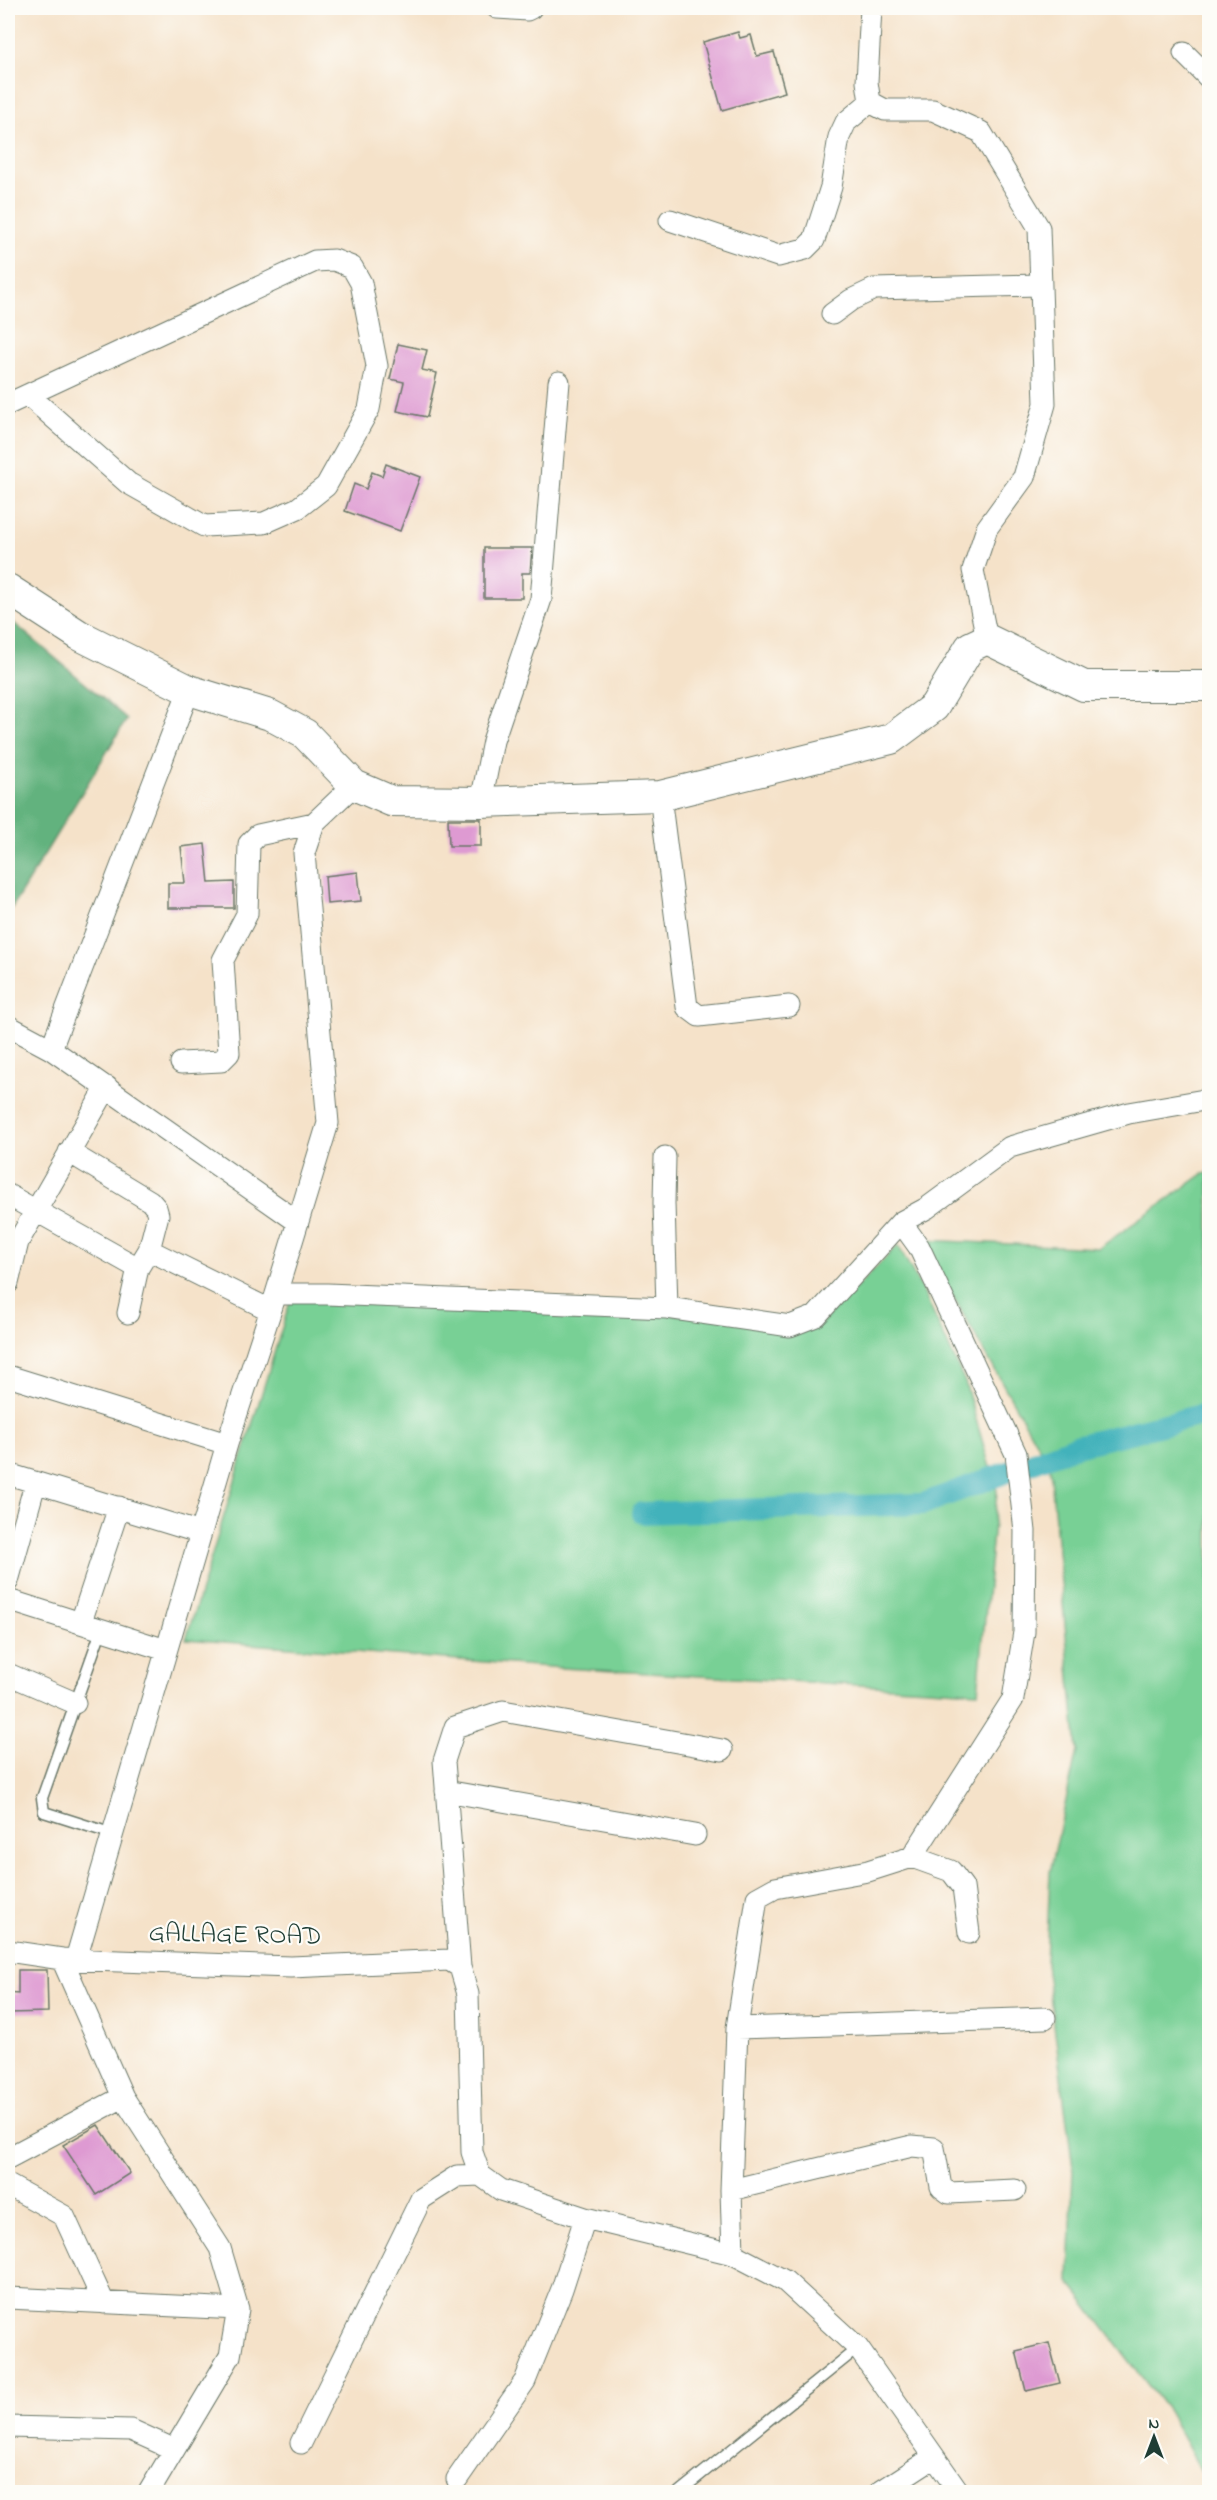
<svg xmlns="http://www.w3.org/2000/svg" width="1217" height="2500" viewBox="0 0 1217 2500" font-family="'Indie Flower',sans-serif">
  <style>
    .green { fill: #78d095; stroke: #4c8664; stroke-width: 1.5 }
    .forest { fill: #62b27e; stroke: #407859; stroke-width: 1.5 }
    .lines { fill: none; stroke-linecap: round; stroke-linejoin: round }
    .canal { stroke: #43b2bb; stroke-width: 22 }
    .building { fill: #de9ad2 }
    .lane-casing { stroke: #6a7768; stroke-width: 13 }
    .street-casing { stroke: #6a7768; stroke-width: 23 }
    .secondary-casing { stroke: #6a7768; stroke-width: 32 }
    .lane { stroke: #fff; stroke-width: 10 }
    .street { stroke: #fff; stroke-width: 21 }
    .secondary { stroke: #fff; stroke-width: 30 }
    .labels { text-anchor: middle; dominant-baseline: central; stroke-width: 4.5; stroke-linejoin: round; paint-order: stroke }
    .street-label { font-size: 26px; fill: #1f3d34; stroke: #fdfcf7 }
  </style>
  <rect width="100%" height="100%" fill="#fdfcf7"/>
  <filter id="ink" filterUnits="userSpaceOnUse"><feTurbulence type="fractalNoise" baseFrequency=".0167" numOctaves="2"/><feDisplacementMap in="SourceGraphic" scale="12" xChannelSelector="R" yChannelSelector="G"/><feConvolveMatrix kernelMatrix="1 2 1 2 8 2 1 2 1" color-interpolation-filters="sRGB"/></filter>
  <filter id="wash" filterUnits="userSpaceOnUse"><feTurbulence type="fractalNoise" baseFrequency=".008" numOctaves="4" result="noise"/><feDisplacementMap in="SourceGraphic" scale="24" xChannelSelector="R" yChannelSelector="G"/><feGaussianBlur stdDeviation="1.35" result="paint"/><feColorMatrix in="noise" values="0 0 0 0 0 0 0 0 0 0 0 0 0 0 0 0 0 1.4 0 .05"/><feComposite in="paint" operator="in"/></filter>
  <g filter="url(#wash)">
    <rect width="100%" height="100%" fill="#f5e2c9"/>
    <path class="green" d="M1209,1173v1312l-41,-74 -99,-129 4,-114 -27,-204 4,-92 27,-121 -27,-284 -129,-227 178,8 104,-74z
      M898,1245l24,44 43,93 32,109 -19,201 -416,-24 -376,-29 107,-347 528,31z"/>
    <path class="forest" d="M8,618l119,101 -119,195z"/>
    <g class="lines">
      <path class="canal" d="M642,1513l281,-9 153,-58 134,-33"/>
    </g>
    <g id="blocks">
      <path class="building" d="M738,32l2,6 11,-3 6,21 17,-4 11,40 -63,18 -19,-68z
        M398,344l29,6 -5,20 15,3 -10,44 -30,-6 7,-29 -14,-3z
        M386,464l34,13 -20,54 -55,-20 9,-27 12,5 6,-17 10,4z
        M484,548h48l-2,25h-8v25h-38z
        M448,819h33v27h-32z
        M205,844l4,39 25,-1v26h-66v-25h17l-4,-36z
        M358,872l3,29 -34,3 -2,-28z
        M18,1970h29l1,42 -40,1v-20l10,1z
        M98,2125l32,48 -34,22 -33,-50z
        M1049,2343l11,40 -34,8 -10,-40z"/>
    </g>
  </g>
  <g filter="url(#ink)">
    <use href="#blocks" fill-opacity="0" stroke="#6a7768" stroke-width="1.5"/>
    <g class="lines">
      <defs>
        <path id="lane" d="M102,1628l-60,170 2,14 69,22
          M679,2492l179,-144"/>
        <path id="street" d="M497,8l30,2 4,-2
          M871,8l-4,74 3,20 15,8h48l48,22 58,96 6,176 -21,73 -37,51 -14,42 14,69
          M1184,53l26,26
          M670,220l108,36 27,-7 9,-9 17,-53 8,-50 7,-15 24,-20
          M832,314l19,-14 23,-11 165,-4
          M8,404l307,-143 19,-1 18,7 9,16 16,83 -8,43 -43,77 -28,22 -34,15 -60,3 -76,-43 -100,-88
          M660,796l27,211 12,9 90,-10
          M481,802l12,-61 48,-142 18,-217
          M8,1026l43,23 247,173
          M51,1049l138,-359
          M181,1063l40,-2 8,-8 -6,-93 24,-46 2,-70 9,-9 56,-12
          M69,1152l81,49 6,7 2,7 -9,35 -11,18 -10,45
          M665,1157l-1,46 3,105
          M8,1195l130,73
          M901,1222l18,25 97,207 9,77 -1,101 -11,67 -101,158
          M149,1250l121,60
          M8,1283l10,-41 89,-155
          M276,1294h51l340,14 123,18 26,-10 85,-94 26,-14 83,-61 119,-34 81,-14
          M8,1376l219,68
          M8,1474l193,59
          M8,1581l27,-97
          M8,1600l158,50
          M81,1622l38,-115
          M8,1674l67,29
          M722,1750l-219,-39 -48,16 -11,34 16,206 8,27 4,158 8,23 21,15 84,28 148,36 52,27 73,67 101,144
          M446,1791l249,44
          M8,1951l54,8 229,8 158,-7 11,7
          M62,1959l61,138 97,151 18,61 -8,47 -81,136
          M76,1959l151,-515 49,-150 52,-171 -24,-270 10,-30 40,-38
          M737,2028l308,-10
          M8,2158l115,-61
          M8,2185l56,31 40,87
          M731,2190l181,-44 22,2 7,39 8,6 66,-3
          M733,2254l-2,-64 6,-162 20,-130 18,-10 93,-17 44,-14 39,14 12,16 6,46
          M8,2298l230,11
          M8,2427l123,3 42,19
          M301,2443l120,-244 36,-23 23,-1
          M457,2479l68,-98 37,-92 23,-71
          M880,2492l54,-35"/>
        <path id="secondary" d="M8,589l71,46 110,55 81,25 35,19 49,51 37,16 90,1 179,-6 231,-57 43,-32 36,-60 17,-8 97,47h126"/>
      </defs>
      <use href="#lane" class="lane-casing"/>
      <use href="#street" class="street-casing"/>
      <use href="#secondary" class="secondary-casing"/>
      <use href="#lane" class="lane"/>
      <use href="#street" class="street"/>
      <use href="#secondary" class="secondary"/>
    </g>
  </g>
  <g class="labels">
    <g class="street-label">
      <text transform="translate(235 1936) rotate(1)">GALLAGE ROAD</text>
    </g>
  </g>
  <rect width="1217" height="2500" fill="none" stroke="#fdfcf7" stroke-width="30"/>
  <g transform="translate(1154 2437)" stroke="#fdfcf7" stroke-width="4.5" paint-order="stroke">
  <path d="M0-4.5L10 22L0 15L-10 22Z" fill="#1f3d34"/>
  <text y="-9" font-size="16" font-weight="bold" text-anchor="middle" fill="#1f3d34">N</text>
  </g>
</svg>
